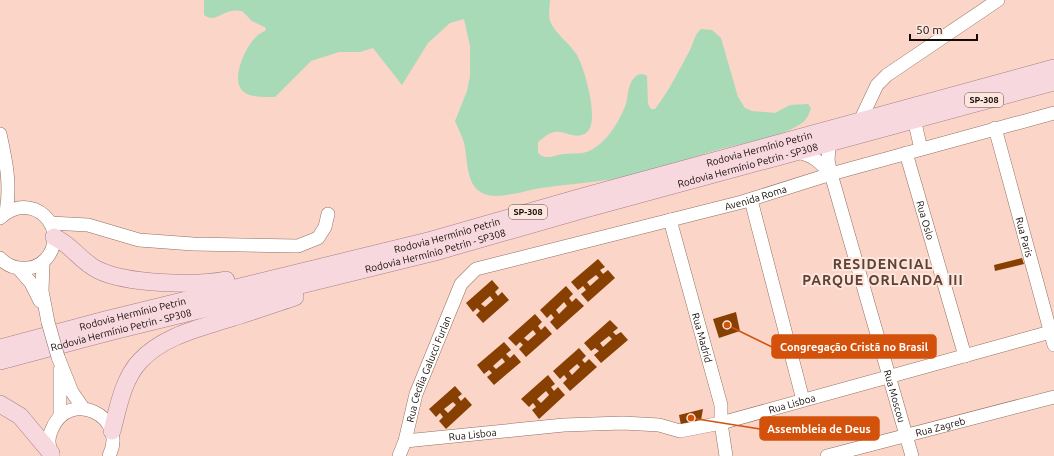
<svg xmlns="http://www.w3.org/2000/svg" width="1054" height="456" viewBox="0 0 1054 456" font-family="Ubuntu,sans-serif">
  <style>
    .green { fill: #a8dab8 }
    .building { fill: #884002; fill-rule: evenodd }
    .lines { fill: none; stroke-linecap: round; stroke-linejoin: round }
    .minor-casing { stroke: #917063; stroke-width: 14 }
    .major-casing { stroke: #a57f85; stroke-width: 18 }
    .minor { stroke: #fff; stroke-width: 13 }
    .major { stroke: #f8d8df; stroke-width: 17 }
    .minor-bridge-casing { stroke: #917063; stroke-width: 14; stroke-linecap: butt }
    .minor-bridge { stroke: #fff; stroke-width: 13 }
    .labels { text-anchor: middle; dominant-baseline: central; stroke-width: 4; stroke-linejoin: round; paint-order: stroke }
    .shield { fill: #fde6dd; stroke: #5b4c46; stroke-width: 1 }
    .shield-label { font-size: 9px; font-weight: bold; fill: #150a06 }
    .street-label { font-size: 10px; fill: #150a06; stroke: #fde6dd }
    .district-label { font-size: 14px; font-weight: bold; letter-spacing: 1px; fill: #604136; stroke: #fde6dd }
    .leader { fill: none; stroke: #d3510b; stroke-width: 1.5 }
    .callout-dot { fill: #d3510b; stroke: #fde6dd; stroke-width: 1.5 }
    .callout { fill: #d3510b; stroke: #d3510b; stroke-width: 1.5 }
    .callout-label { font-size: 11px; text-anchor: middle; font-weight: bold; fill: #fff }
  </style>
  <rect width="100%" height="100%" fill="#fbd5c7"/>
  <path class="green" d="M204,0h346c0,6 -2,15 0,21 6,14 19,21 27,34 7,12 24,68 9,78 -12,8 -23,-5 -35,0 -5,2 -9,6 -13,9v11c8,8 16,2 26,1 12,-1 22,1 32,-7 14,-10 24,-27 30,-43 2,-8 2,-20 8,-26 4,-5 9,-5 13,-2l1,28 3,5h4c14,-18 24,-39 35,-59 4,-8 4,-15 11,-21l11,1 9,8 17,59 7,11 7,3 23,2 15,-8 18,-1 3,4c-2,7 -4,11 -9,15 -27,18 -68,20 -98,31 -20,6 -38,15 -58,19 -34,8 -70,10 -105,15 -15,2 -44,13 -59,5 -17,-9 -14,-35 -18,-50 -2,-7 -6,-15 -9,-22l12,-30 3,-15v-30l-6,-27 -14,4 -22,20 -26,42 -29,-37 -13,4h-21l-28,9 -36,36c-10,0 -23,1 -31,-5 -15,-11 2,-47 13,-56 2,-2 5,-4 8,-5l1,-3 -14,-7 -10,-10c-4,0 -7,-1 -10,0 -11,1 -18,12 -28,4z"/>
  <path class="building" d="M1022,258l2,6 -29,7 -1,-6z
    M598,259l7,8 -5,3 3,4 5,-4 7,8 -27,24 -7,-8 5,-4 -3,-4 -5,4 -7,-8zM596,275l3,3 -9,8 -3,-4z
    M492,280l7,8 -4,4 3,4 4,-4 7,8 -26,23 -7,-8 4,-4 -3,-3 -4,4 -7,-9zM490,296l3,4 -8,7 -4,-3z
    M566,286l7,8 -4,4 3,4 4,-4 8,8 -27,24 -7,-8 4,-4 -3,-4 -4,4 -7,-8zM564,302l3,4 -8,8 -3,-4z
    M736,312l4,19 -21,7 -6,-19z
    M535,314l7,8 -4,4 3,4 4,-4 7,8 -26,23 -7,-8 4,-4 -3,-3 -4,4 -8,-8zM533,330l3,4 -8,7 -4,-3z
    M610,320l8,8 -5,4 3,3 5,-3 7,8 -27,23 -7,-8 5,-4 -4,-3 -4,3 -7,-8zM609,336l3,3 -9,8 -3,-4z
    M504,342l7,8 -5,4 4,4 4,-4 7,8 -27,23 -7,-8 5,-4 -3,-3 -5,4 -7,-9zM502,358l3,4 -9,7 -3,-3z
    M579,348l7,8 -4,4 3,3 4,-4 8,8 -27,24 -7,-8 4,-4 -3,-4 -4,4 -7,-8zM577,364l3,3 -8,8 -3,-4z
    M548,375l7,9 -4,3 3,4 4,-4 7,8 -26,24 -7,-9 4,-3 -3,-4 -4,4 -8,-8zM546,391l3,4 -8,8 -4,-4z
    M455,386l7,8 -4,3 3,4 4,-4 7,8 -26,24 -7,-8 4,-4 -3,-4 -4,4 -7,-8zM453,402l3,3 -8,8 -4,-4z
    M703,409l-2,11 -20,5 -2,-10z"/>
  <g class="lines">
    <defs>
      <g id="minor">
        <path d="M914,119l7,30"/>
        <path d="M860,121l17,-36 10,-10 111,-75"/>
        <path id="s1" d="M995,128l59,217"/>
        <path d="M0,134c6,27 11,51 6,78"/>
        <path d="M797,152c16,3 23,10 34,22l-3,-14 1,-12 7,-8"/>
        <path id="s2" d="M906,153l59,203"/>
        <path id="s3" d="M831,174l81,282"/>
        <path d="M751,200l52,200"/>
        <path d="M0,218c31,-30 72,10 46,41 -5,5 -12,9 -19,9 -10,1 -20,-2 -27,-10"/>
        <path id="s4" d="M670,220l51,185v18l5,33"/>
        <path d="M50,223l38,2 51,15 54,4 105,2 20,-8 7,-11 3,-13"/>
        <path d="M43,262l-1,29 6,31"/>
        <path d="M19,269l12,14 9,18"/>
        <path d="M58,357l14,35 11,16"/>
        <path d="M60,370v46"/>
        <path id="s5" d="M405,441l159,-16 59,-2 36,2 21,6 41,-8 333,-92"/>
        <path d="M53,455c-5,-8 -5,-18 -1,-26 17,-41 77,-13 57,27"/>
        <path id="s6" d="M399,456l6,-15 11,-47 45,-110 15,-15 266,-67 89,-28 223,-61"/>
        <path id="s7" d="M827,456l227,-59"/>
      </g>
      <g id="major">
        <path d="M54,237c17,7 27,25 44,33 29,14 96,16 128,10"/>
        <path id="s8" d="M0,348l105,-28 327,-80 150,-43 472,-129"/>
        <path id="s9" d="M0,361l109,-29 326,-80 150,-43 469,-127"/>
        <path d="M0,404l20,12 31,37"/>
        <path d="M112,431c6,-23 11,-52 28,-70 24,-26 61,-33 94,-44 20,-6 40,-13 61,-20"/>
      </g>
    </defs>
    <use href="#minor" class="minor-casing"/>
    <use href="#major" class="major-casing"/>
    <use href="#minor" class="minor"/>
    <use href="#major" class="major"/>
    <defs>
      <path id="minor-bridge" d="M48,322l10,35"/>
    </defs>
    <use href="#minor-bridge" class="minor-bridge-casing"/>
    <use href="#minor-bridge" class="minor-bridge"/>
  </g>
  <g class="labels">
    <g class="shield">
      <rect x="965" y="93" width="38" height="14" rx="3"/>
      <rect x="509" y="205" width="38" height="14" rx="3"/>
    </g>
    <g class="shield-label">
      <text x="984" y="100">SP-308</text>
      <text x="528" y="212">SP-308</text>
    </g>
    <g class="street-label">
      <text stroke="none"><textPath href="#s8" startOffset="785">Rodovia Hermínio Petrin</textPath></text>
      <text stroke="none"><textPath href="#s9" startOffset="773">Rodovia Hermínio Petrin - SP308</textPath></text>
      <text stroke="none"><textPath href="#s6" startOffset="493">Avenida Roma</textPath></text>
      <text stroke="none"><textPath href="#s2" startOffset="70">Rua Oslo</textPath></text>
      <text stroke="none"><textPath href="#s8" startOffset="461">Rodovia Hermínio Petrin</textPath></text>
      <text stroke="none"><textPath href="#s1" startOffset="113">Rua Paris</textPath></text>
      <text stroke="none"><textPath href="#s9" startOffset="449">Rodovia Hermínio Petrin - SP308</textPath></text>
      <text stroke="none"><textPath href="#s8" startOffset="137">Rodovia Hermínio Petrin</textPath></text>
      <text stroke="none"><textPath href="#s9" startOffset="125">Rodovia Hermínio Petrin - SP308</textPath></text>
      <text stroke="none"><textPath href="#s4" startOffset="122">Rua Madrid</textPath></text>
      <text stroke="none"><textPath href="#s6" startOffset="92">Rua Cecília Galucci Furlan</textPath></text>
      <text stroke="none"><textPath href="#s3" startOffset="231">Rua Moscou</textPath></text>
      <text stroke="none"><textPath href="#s5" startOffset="392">Rua Lisboa</textPath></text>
      <text stroke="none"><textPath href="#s7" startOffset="117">Rua Zagreb</textPath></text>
      <text stroke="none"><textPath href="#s5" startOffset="68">Rua Lisboa</textPath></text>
    </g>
    <g class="district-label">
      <text x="883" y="264">RESIDENCIAL<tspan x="883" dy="16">PARQUE ORLANDA III</tspan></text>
    </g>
  </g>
  <path class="leader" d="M727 325L772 347M691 418L760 429"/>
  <g class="callout-dot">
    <circle cx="727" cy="325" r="4"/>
    <circle cx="691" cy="418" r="4"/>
  </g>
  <g class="callout">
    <rect x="772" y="335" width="164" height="23" rx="4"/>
    <rect x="760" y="417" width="119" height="23" rx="4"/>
  </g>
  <g class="callout-label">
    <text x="854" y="351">Congregação Cristã no Brasil</text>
    <text x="819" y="433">Assembleia de Deus</text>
  </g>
  <path d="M910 34v6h67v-6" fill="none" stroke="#150a06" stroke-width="2"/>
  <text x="916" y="34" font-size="12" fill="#150a06" stroke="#fde6dd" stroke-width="3" paint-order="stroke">50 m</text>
</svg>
